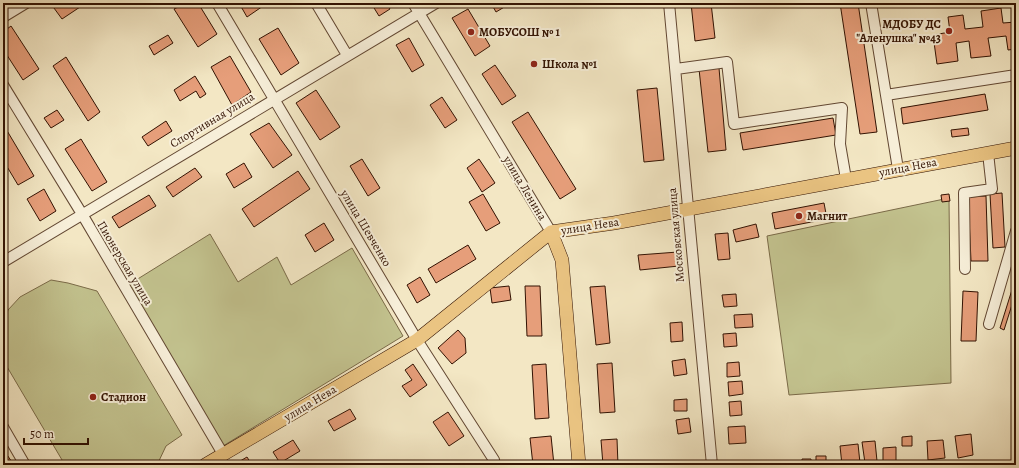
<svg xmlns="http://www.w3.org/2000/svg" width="1019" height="468" font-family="Alegreya,serif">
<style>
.green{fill:#c3c38f;stroke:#7a6a48}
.building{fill:#e69e7a;stroke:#321202}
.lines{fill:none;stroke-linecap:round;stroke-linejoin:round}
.minor-casing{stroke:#624732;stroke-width:12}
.major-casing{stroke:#321202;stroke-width:14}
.minor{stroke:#f7efd9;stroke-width:10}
.major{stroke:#eac482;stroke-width:13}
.poi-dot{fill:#8f2418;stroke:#f7efd9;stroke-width:1.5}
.labels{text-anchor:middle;stroke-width:4;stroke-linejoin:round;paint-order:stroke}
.poi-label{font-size:12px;font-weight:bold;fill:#321202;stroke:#f7efd9;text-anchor:start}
.street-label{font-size:12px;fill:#321202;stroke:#f7efd9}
</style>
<rect width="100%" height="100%" fill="#f3e7c4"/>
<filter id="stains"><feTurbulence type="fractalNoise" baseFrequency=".005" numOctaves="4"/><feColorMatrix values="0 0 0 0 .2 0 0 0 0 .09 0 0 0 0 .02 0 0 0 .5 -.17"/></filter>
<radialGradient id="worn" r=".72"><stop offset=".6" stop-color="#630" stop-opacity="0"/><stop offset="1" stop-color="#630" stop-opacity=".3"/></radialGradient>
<!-- green -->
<path class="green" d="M949 198 951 383 789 395 767 236Z
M210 234 238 282 277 257 291 285 352 248 403 336 223 446 128 285Z
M51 280 68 283 97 291 182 435 166 446 157 465H65L3 360V327L8 310 20 297Z"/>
<!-- building -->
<path class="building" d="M53 3H86L62 19 51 4Z
M186 3H198L217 34 198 47 174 9Z
M239 3H265L266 4 247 17Z
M371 3H386L390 9 379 16Z
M491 3H511L496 12Z
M691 3H711L715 38 695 41Z
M840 3H858L877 132 860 134Z
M1001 8 1003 23 1016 22V49L1008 50 1006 36 988 38 991 56 971 58 969 41 956 43 958 61 937 64 933 35 950 32 948 17 963 15 965 29 983 27 981 11Z
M468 9 490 46 475 56 452 18Z
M11 26 39 69 23 80 3 49V32Z
M278 28 299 63 281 75 259 39Z
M168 35 173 43 154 55 149 46Z
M409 38 424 65 412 72 396 45Z
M230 56 251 92 232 105 211 67Z
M66 57 100 112 88 121 53 66Z
M495 65 516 96 502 105 482 74Z
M719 68 726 150 708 152 699 69Z
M195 76 206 94 200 98 196 91 180 101 174 90Z
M657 88 664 160 644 162 637 90Z
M316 90 340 127 320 140 296 103Z
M985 94 988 110 903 124 901 108Z
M442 97 457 120 445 128 430 105Z
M57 110 64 120 51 128 44 118Z
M528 112 576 189 560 199 512 122Z
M833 118 836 135 743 150 740 133Z
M166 121 172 131 148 146 142 137Z
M269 123 292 155 273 168 250 134Z
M3 124 34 176 18 185 3 160Z
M968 128 969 135 952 137 951 130Z
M81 139 107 182 92 191 65 149Z
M362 159 380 188 368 196 350 166Z
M479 159 495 183 482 192 467 168Z
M244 163 252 177 234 188 226 174Z
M195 168 202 177 173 197 166 187Z
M298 171 310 189 254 227 242 209Z
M44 189 56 211 40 221 27 199Z
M1002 193 1005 247 993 248 990 194Z
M483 194 500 223 486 231 469 202Z
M949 194 950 201 942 202 941 195Z
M149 195 156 206 119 228 112 217Z
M986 196 988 261H971L968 197Z
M824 203 827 219 775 229 772 213Z
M324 223 334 240 315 252 305 235Z
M756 224 759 237 736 242 733 230Z
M728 233 730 259 718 260 715 234Z
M468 245 476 259 436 283 428 269Z
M678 252 679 266 640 270 638 255Z
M420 277 430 295 417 303 407 285Z
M1016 277V292L1004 330 1000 328Z
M509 286 511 300 492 303 490 288Z
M525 286H540L542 336H527Z
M605 286 610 343 596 345 590 287Z
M963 291 978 292 976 341H961Z
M736 294 737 306 724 307 722 295Z
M752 314 753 327 735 328 734 315Z
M682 322 683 341 671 342 670 323Z
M458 330 465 338 466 353 452 364 438 348Z
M736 333 737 346 724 347 723 334Z
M685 359 687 374 674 376 672 361Z
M739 362 740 376 727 377V363Z
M612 363 615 412 600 413 597 364Z
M413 364 427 385 410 397 402 386 412 380 405 370Z
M546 364 549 418 535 419 532 365Z
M742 381 743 394 729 396 728 382Z
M687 399V411H674V400Z
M741 401 742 415 730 416 729 402Z
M350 409 356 419 334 431 328 421Z
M448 412 464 436 449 446 433 422Z
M689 418 691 432 678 434 676 420Z
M745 426 746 443 729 444 728 427Z
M971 434 973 455 958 458 955 436Z
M551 436 554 465H533L530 438Z
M912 436V446H902V437Z
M617 439 618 465H603L601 440Z
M293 440 300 451 280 463 273 452Z
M943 440 945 458 928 460 927 441Z
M875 441 877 461 865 463 862 442Z
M858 444 860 463 842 465 840 446Z
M896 447V464H883V448Z
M3 449 14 465H3Z
M816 456H826V465H816Z
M247 457 252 465H236L235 464Z
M802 459H811V465H802Z
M746 462 747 465H734V463Z
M771 462H783L784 465H771Z
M694 463V465H681L680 464Z
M639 464H658V465H639Z"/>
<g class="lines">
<!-- minor casing -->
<g class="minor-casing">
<path id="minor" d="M217 3 417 340 494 460 495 465
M316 3 347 55
M413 3 551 232
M669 3 712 465
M871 3 898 169
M3 17 26 3
M676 69 727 62 734 124 842 108 840 144 846 179
M3 85 82 214 223 454
M886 95 1016 75
M3 262 436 3
M965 269 964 193 992 189 988 153
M989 324 1016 231
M3 427 25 465"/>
</g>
<!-- major casing -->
<g class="major-casing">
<path id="major" d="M551 232 562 260 579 465
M205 465 417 340 551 232 614 223 1016 148"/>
</g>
<!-- minor -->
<use href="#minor" class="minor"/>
<!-- major -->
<use href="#major" class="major"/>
</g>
<!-- markers -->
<g class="poi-dot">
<circle cx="949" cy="31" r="4"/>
<circle cx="471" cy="32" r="4"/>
<circle cx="534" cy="64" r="4"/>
<circle cx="799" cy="216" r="4"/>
<circle cx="93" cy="397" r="4"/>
</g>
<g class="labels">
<!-- poi labels -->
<g class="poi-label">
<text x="941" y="28" text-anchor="end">МДОБУ ДС<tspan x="941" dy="14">"Аленушка" №43</tspan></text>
<text x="479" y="36">МОБУСОШ № 1</text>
<text x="542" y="68">Школа №1</text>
<text x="807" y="220">Магнит</text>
<text x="101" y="401">Стадион</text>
</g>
<!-- street labels -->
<g class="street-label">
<text transform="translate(212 120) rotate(-31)" y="4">Спортивная улица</text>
<text transform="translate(908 167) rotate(-11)" y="4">улица Нева</text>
<text transform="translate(525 188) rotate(59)" y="4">улица Ленина</text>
<text transform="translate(590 226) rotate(-9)" y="4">улица Нева</text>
<text transform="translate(366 228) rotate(59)" y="4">улица Шевченко</text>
<text transform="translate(676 235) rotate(-95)" y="4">Московская улица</text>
<text transform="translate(125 263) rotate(59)" y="4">Пионерская улица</text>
<text transform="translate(310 403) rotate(-31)" y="4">улица Нева</text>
</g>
</g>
<!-- margin -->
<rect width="1019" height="468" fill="none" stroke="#f3e7c4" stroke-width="16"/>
<rect x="4" y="4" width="1011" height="460" fill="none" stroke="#321202" stroke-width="2"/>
<rect x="8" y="8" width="1003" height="452" fill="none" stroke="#321202"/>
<!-- scale -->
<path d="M24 438v6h64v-6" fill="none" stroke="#321202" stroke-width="2"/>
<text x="30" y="438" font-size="12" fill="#321202" stroke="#f7efd9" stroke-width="3" paint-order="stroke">50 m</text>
<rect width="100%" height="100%" filter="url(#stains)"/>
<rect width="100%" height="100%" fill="url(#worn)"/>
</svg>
